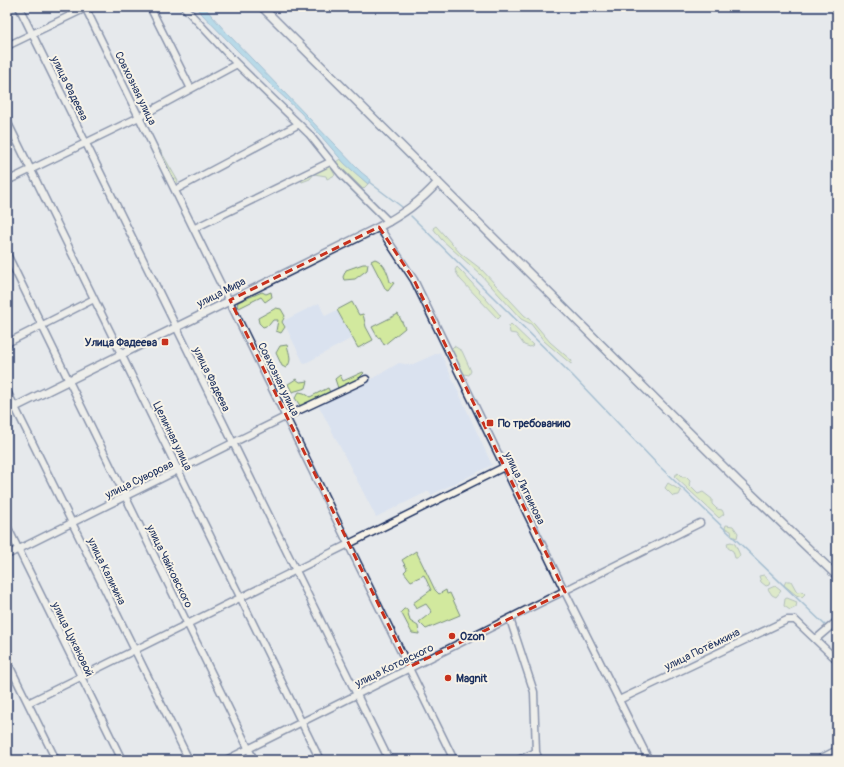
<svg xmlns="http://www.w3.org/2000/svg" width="844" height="767" font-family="Pangolin,sans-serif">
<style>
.built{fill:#dae2ef}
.green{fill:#d2e99e;stroke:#768c7e}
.water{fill:#81c7e2;stroke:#588aad}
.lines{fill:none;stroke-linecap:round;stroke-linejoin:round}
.stream{stroke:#588aad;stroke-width:1.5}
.minor-casing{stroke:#1b2f5e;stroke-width:9}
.major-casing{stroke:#1b2f5e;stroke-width:10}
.minor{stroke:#f7f3e8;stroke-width:6}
.major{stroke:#f7f3e8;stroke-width:7}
.marked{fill:none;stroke:#c8321e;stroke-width:3;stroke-dasharray:8 5;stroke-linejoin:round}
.poi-dot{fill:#c8321e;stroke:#f7f3e8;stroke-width:1.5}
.labels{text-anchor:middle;stroke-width:4;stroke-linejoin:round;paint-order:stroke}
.street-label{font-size:11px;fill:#1b2f5e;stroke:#f7f3e8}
.poi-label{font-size:11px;font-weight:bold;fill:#1b2f5e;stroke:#f7f3e8;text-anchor:start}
</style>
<rect width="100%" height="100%" fill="#e6e9ec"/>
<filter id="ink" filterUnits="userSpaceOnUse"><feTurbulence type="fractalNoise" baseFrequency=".025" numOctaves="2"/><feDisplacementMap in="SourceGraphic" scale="8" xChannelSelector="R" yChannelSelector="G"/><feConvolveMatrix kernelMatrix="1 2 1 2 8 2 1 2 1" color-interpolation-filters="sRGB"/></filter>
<g filter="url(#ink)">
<!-- built -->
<path class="built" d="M319 303 325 316 337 310 352 338 304 364 283 321Z
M440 352 492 465 431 495 429 491 376 517 319 406 375 377 399 363 411 365Z"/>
<!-- green -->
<path class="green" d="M159 148 178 181 177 183H174L156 149Z
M340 159 368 184 363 189 336 162Z
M327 166 331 168 335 175 327 179 326 176 314 174 310 179 302 182 300 179Z
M436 226 460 253 481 269 524 315 534 323 550 342 572 361 571 364 544 341 531 324 521 319 481 275 441 239 433 228Z
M375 259C384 262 388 273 390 282L394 283 388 291 386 290 371 261Z
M363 264H368L367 270 355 279 344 280 343 277 346 270Z
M457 267 463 273 501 316 498 319 460 279 455 270Z
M262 292 266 294 271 292 272 297 265 302 261 297 239 308 237 306 238 302Z
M352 302 359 315 363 314 366 327 373 340 358 348 337 310Z
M276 308 281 309 285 316 282 322 285 327 281 333 276 331 278 320H273L269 325 263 327 259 323 258 318Z
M398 314 405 328 384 345 380 337 378 338 372 327Z
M511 324 533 345 530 347 524 345 516 334 510 333 509 326Z
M287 345C289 354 293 361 286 368L282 366 276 353 280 346Z
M454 346 462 351 471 371 469 375 464 374 451 349Z
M363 372 364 373 355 382 338 388 335 379 340 375 343 381Z
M296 379 300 382 308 381 306 388 292 392 288 384Z
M328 388 330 392 320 400 301 407 295 398 299 392 304 393 310 397Z
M678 473 682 477H686L690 481 689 485 698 494 703 492 712 499V504L717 509 722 510 724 514 719 518 674 476Z
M668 483 681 491 679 495 673 496 665 488Z
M726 525 733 526 738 533 737 538 732 536 731 531 725 528Z
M731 542 735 544 740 555 738 558H735L733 551 728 548 727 543Z
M416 551 435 590 439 594 446 590 447 594 450 593 460 615 426 629 419 622 432 612 426 604 416 609 413 603 431 590 424 575 411 581 404 572 407 569 402 560Z
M764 575 770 582 769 585 766 586 761 582 759 576Z
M786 581H791L797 592 802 591 805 594 802 597 796 595 784 585Z
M775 586 781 591 776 597 772 595 768 589Z
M787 598 797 602 796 607 790 610 784 606 785 599Z
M404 609H407L410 621 418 626 419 634 412 633 401 612Z"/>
<!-- water -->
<path class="water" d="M195 7 205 8 227 33 361 172 371 180 368 184 345 164 301 113 274 88Z"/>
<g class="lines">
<!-- stream -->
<path class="stream" d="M369 182 402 207
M411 216 573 376 659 466 825 625"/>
<!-- minor casing -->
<g class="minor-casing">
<path id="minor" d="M19 7 389 760
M85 7 454 760
M150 7 191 89
M184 7 237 64 309 134 341 174 389 222
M7 46 88 7
M7 121 320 760
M7 181 139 117 237 64
M175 190 299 124
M379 227 414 280 565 592 649 760
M195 228 330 162
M7 254 254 760
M7 343 94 299
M7 391 189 760
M7 526 122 760
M7 555 287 416 366 379
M510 619 534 692 536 752 539 760
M816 639 837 621
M7 661 56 760
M619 700 787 620H795L837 660
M28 703 504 467
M226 760 700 523
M518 760 536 752
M818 760 837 750"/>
</g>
<!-- major casing -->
<g class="major-casing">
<path id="major" d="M262 7 739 482 837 576
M7 411 379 227C403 214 420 202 438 182"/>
</g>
<!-- minor -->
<use href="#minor" class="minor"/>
<!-- major -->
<use href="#major" class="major"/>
</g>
</g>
<!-- marked area -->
<path d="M0 0H844V767H0ZM379 227 414 280 565 592 409 667 230 300Z" fill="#e6e9ec" fill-opacity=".55" fill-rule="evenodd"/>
<path class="marked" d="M379 227 414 280 565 592 409 667 230 300Z"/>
<!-- markers -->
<g class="poi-dot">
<rect x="161" y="338" width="8" height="8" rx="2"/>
<rect x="486" y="419" width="8" height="8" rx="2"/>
<circle cx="452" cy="636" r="4"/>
<circle cx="448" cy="678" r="4"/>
</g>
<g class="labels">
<!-- street labels -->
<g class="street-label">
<text transform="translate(70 88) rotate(64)" y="4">улица Фадеева</text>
<text transform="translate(136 88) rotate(64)" y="4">Совхозная улица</text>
<text transform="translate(221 292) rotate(-27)" y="4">улица Мира</text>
<text transform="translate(212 379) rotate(64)" y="4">улица Фадеева</text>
<text transform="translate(279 379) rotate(64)" y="4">Совхозная улица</text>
<text transform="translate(173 436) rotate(64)" y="4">Целинная улица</text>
<text transform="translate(139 479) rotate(-26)" y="4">улица Суворова</text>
<text transform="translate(525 488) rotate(64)" y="4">улица Литвинова</text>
<text transform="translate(170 566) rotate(64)" y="4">улица Чайковского</text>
<text transform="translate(107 571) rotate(64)" y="4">улица Калинина</text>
<text transform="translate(73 639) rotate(64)" y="4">улица Цукановой</text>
<text transform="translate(702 649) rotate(-26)" y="4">улица Потёмкина</text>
<text transform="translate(394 665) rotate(-26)" y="4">улица Котовского</text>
</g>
<!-- poi labels -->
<g class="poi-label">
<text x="157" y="346" text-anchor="end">Улица Фадеева</text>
<text x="498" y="427">По требованию</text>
<text x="460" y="640">Ozon</text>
<text x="456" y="682">Magnit</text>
</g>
</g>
<!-- margin -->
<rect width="844" height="767" fill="none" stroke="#f7f3e8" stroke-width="24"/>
<rect x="12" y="12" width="820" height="743" fill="none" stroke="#1b2f5e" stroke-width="1.5" filter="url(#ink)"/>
</svg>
